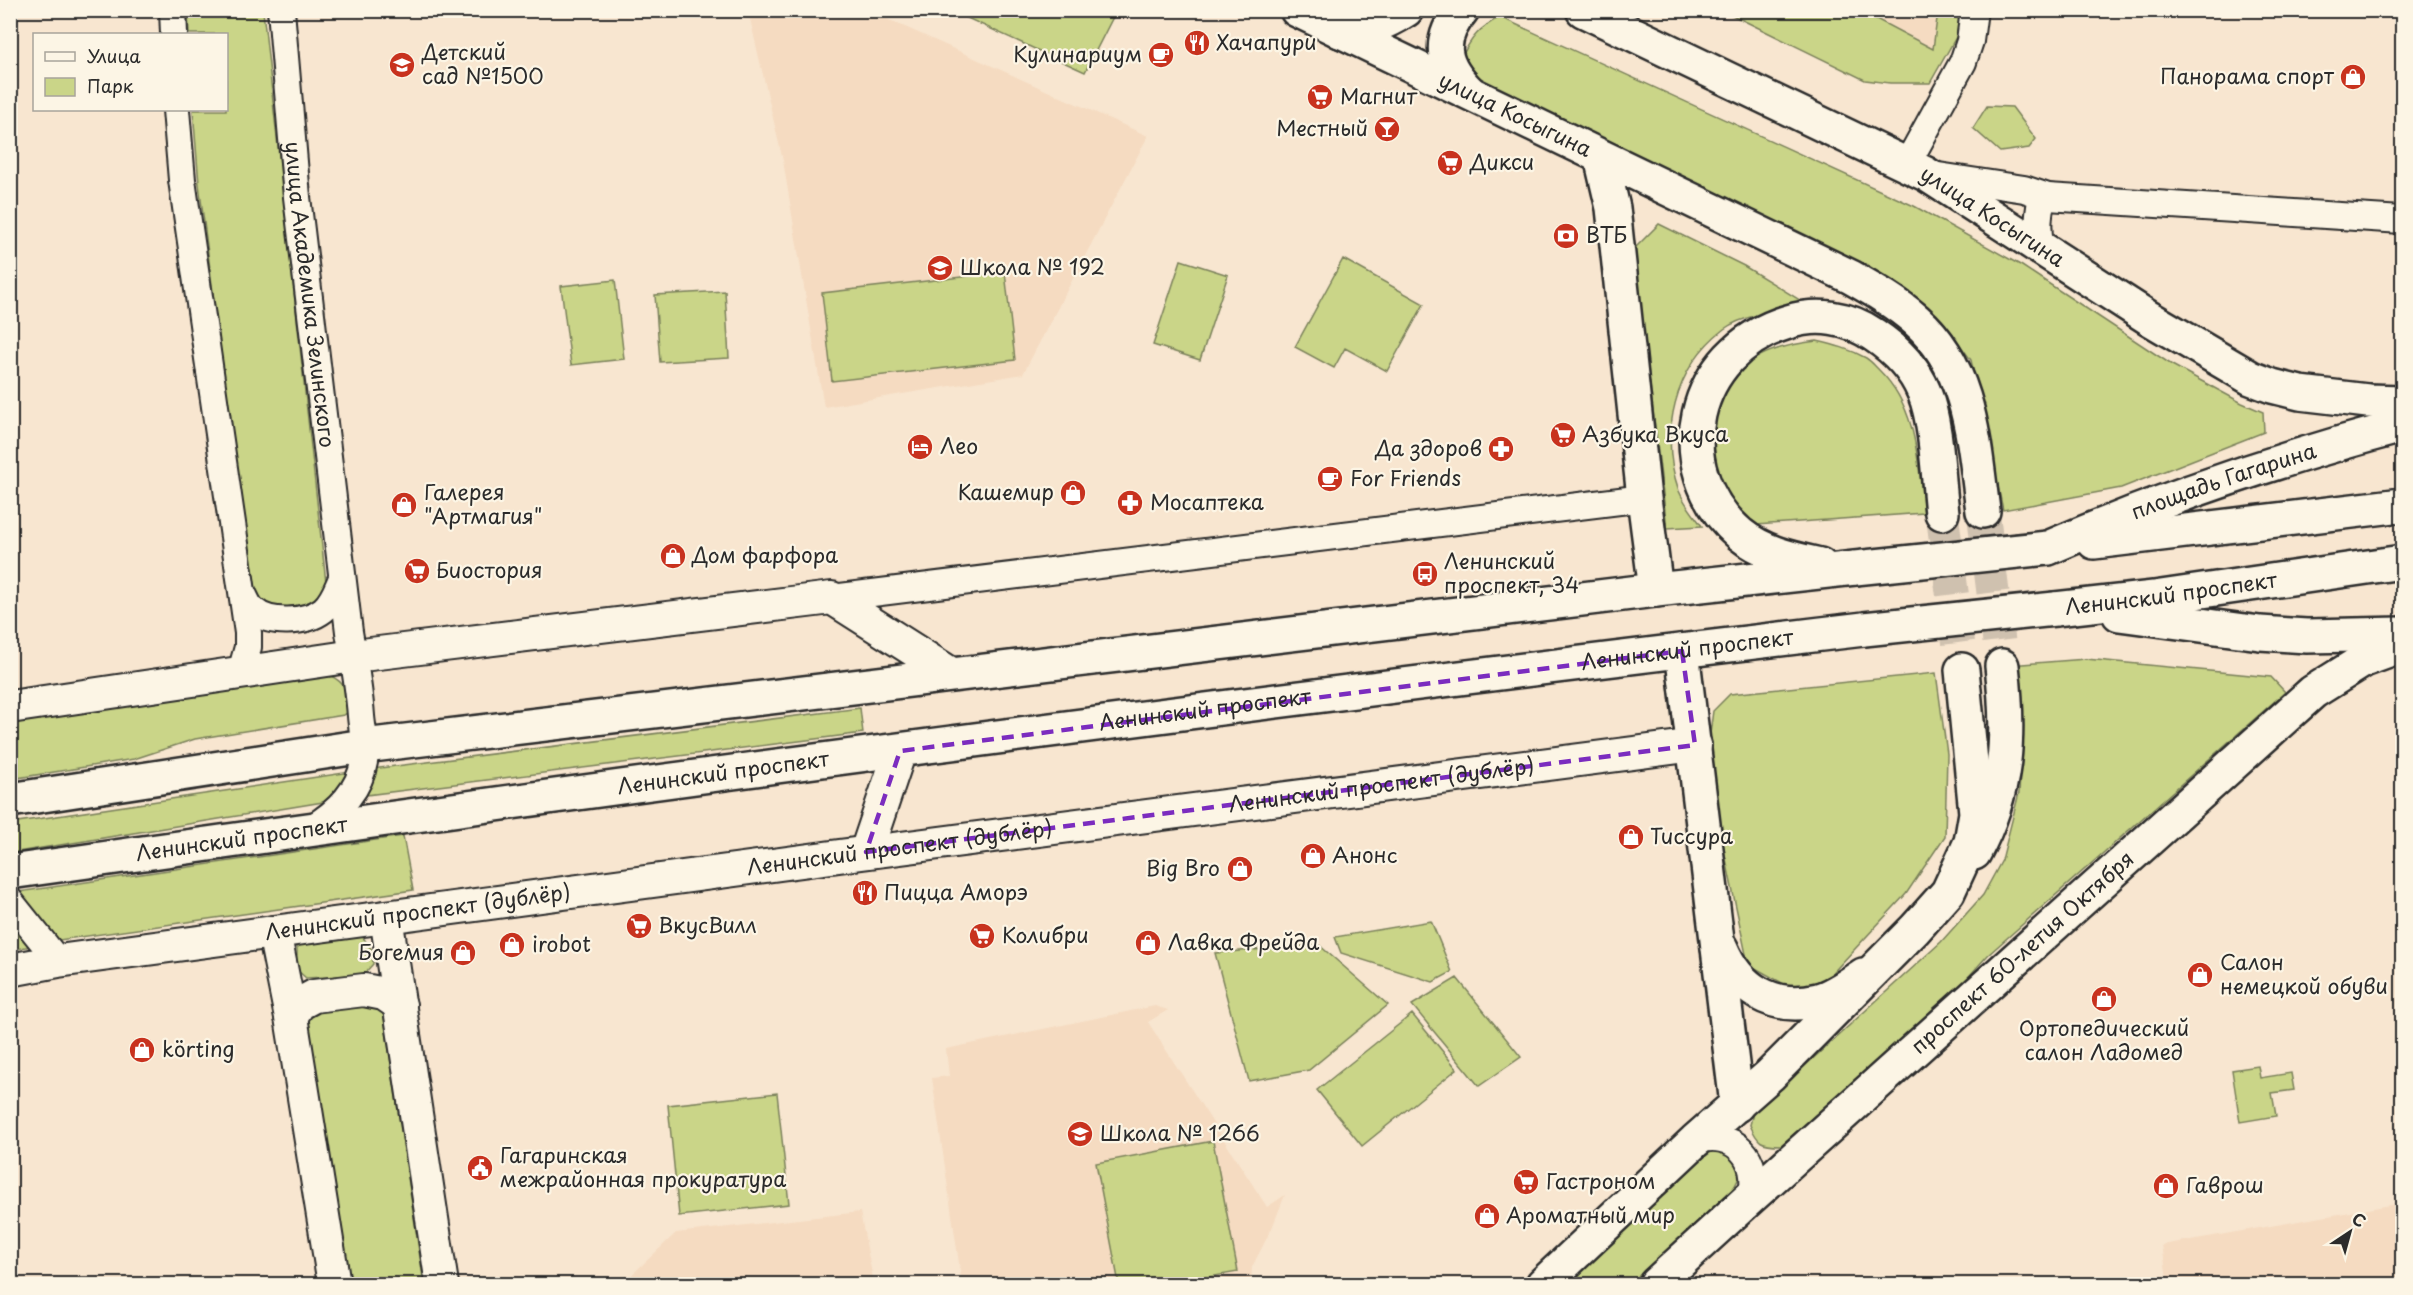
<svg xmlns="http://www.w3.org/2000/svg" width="2413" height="1295" font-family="'Playpen Sans',sans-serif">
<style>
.built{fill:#f5dbc1}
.green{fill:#cad588;stroke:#7a805a;stroke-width:1.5}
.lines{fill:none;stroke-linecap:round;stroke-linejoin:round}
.secondary-tunnel{stroke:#cfc1af;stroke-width:33;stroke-dasharray:33 16;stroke-linecap:butt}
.primary-tunnel{stroke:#cfc1af;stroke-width:33;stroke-dasharray:33 16;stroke-linecap:butt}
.minor-casing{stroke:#2b2b2b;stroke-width:30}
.tertiary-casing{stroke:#2b2b2b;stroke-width:36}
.secondary-casing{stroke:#2b2b2b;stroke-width:38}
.primary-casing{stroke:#2b2b2b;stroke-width:38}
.minor{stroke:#fcf5e5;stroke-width:26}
.tertiary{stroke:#fcf5e5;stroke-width:32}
.secondary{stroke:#fcf5e5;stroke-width:33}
.primary{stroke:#fcf5e5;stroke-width:33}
.primary-bridge-casing{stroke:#2b2b2b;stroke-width:38;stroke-linecap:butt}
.primary-bridge{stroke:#fcf5e5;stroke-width:33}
.marked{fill:none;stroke:#7b2cbf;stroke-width:4.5;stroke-dasharray:12 8;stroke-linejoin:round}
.labels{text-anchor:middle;stroke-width:4.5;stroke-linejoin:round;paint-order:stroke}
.poi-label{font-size:21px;fill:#2b2b2b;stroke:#fcf5e5;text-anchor:start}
.street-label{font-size:21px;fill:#2b2b2b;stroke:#fcf5e5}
</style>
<rect width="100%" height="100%" fill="#f8e6d0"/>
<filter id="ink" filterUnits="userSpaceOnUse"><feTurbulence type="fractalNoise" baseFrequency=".0167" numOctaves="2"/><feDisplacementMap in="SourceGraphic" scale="12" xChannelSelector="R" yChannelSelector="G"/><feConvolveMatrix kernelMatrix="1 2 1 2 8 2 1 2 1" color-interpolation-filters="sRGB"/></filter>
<g filter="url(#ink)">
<!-- built -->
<path class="built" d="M756 10 835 11 842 14 885 18 1148 136 1023 374 824 407 783 161 750 19Z
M1861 11H1938L1934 49 1878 19Z
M1155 1006 1168 1010 1148 1022 1267 1207 1285 1195 1272 1228 1252 1267 1251 1284H962L932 1078 949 1076 946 1049Z
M2402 1203V1284H2142L2167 1278 2162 1245Z
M860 1212 874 1284H622L676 1233Z"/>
<!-- green -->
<path class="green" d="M188 11H263L327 592 324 600 286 612 253 601 199 184 193 110H226V34H189Z
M952 11H1116L1085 72Z
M1724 11H1861L1933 49 1938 11H1959L1960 30 1930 83H1890L1865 80Z
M1500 17 1914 206 2022 266 2172 365 2242 403 2263 412 2264 432 2121 488 2003 510 1971 360 1942 320 1903 288 1466 77 1461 58C1472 37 1479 28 1500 17Z
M1987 106 2012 107 2036 139 2029 148 2000 152 1973 128Z
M1659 224 1744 266 1808 305C1785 309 1742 315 1724 329 1674 367 1659 434 1679 491 1684 503 1694 515 1702 526L1667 528 1634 249Z
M1343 259 1424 304 1387 371 1345 348 1334 368 1295 347Z
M1181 260 1228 275 1200 360 1153 345Z
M1005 272 1015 360 832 381 822 293Z
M615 280 624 359 571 365 561 286Z
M725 291 729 358 660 362 655 295Z
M1817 341C1834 345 1850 349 1866 358 1871 361 1875 366 1879 370 1918 408 1918 463 1924 513L1756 525C1748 519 1738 512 1731 504 1702 467 1705 406 1737 372 1758 351 1789 344 1817 341Z
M2086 659 2271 677 2285 692 1988 955 1944 1004 1781 1145C1761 1145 1758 1143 1750 1125L1753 1113 1941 942 1983 895 2002 860 2019 793 2022 744 2010 665Z
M1936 673 1947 754 1945 836 1906 894 1826 980 1793 989 1748 964 1706 764 1713 711 1730 694Z
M329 675C347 683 349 694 348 712L344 715 195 739 134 759 11 779 10 720Z
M860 708 863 733 358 796 372 769Z
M351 772 335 800 11 853V823Z
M403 836 413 890 59 940 18 892Z
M11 918 31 946 11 950Z
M1431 921 1452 972 1433 982 1341 953 1335 937Z
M362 936 372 950 373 964 363 975 306 978 297 970V948L302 943Z
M1319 945 1388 1005 1309 1070 1249 1081 1215 953Z
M1457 978 1521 1057 1479 1086 1412 1005Z
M374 998 383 1011 424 1284H346L302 1015Z
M1412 1014 1457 1069 1362 1146 1317 1090Z
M2258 1066 2260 1078 2291 1073 2294 1090 2272 1093 2276 1116 2240 1122 2232 1070Z
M777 1093 789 1204 679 1216 668 1105Z
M1213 1141 1238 1272 1169 1284H1119L1096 1163Z
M1713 1151C1738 1155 1748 1168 1732 1190L1630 1284H1565L1702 1158Z"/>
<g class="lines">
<!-- secondary-tunnel -->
<path class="secondary-tunnel" d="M1983 511 2002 666"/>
<!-- primary-tunnel -->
<path class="primary-tunnel" d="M1942 513 1962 670"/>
<!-- minor casing -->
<g class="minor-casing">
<g id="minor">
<path d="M173 10 174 34"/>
<path id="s1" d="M281 10 297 197 349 632C354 660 359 688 361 716 362 730 367 748 364 762 359 793 335 814 310 829"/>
<path d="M176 110 182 180 248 633V647L241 672"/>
<path d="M1907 164 1963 62 1970 41 1974 10"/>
<path d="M1932 175 2024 189 2048 197 2402 220"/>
<path d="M2041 248C2037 231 2038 218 2041 201L2048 197"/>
<path d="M243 594C246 599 248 606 253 610 269 625 306 623 323 610 333 602 337 589 342 578"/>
<path d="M832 598 1644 498"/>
<path d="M10 901 58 961"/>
<path d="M1695 1141C1733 1128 1762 1159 1751 1197"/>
</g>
</g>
<!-- tertiary casing -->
<g class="tertiary-casing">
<g id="tertiary">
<path d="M10 707 354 656 832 598 953 675"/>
<path d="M866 852 900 751"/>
<path d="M386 917 442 1284"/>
<path d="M274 932 291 1017 334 1284"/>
<path id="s2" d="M10 970 58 961 839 856 1695 745"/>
<path d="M291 1017 299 1004 314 996 364 990 384 994 400 1005"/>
</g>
</g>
<!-- secondary casing -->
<g class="secondary-casing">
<g id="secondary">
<path id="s3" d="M1297 10 1851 277C1874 290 1897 303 1916 320 1971 368 1974 443 1983 511"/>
<path d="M1462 10C1436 41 1442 65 1469 92"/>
<path id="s4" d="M1583 10 1926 174 2149 318 2251 378 2272 386 2300 393 2368 401 2402 402"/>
<path d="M1340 31C1367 30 1383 25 1406 10"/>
<path d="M1601 157 1613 208 1644 498 1656 590"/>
<path d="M1682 651 1737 1105"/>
<path d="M1974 853C2008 791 2010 735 2002 666"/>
<path d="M1721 948C1738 989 1773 1011 1818 1000 1834 996 1850 984 1863 975"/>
</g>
</g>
<!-- primary casing -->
<g class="primary-casing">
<g id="primary">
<path d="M2094 542 2402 505"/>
<path id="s5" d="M2048 548C2163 498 2282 458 2402 426"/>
<path d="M1820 565C1793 559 1763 553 1740 534 1664 468 1691 351 1788 322 1817 313 1848 317 1874 335 1895 349 1914 368 1924 392 1937 423 1938 479 1942 513"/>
<path id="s6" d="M2055 609 2154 598 2402 562"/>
<path d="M2119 614 2260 633 2307 636 2402 634"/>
<path d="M10 800 364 746 1656 590 1855 568"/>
<path id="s7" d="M10 872C627 784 1245 702 1864 629"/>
<path d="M1543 1284 1695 1141 1770 1075 1915 929 1948 892 1971 842 1976 813 1962 670"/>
<path id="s8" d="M1656 1284 1751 1197 2313 692 2364 660 2402 646"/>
</g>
</g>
<!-- minor -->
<use href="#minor" class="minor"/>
<!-- tertiary -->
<use href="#tertiary" class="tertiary"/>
<!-- secondary -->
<use href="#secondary" class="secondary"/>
<!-- primary -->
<use href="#primary" class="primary"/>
<!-- primary-bridge casing -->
<g class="primary-bridge-casing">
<path id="primary-bridge" d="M1855 568 2048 548
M1864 629 2055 609"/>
</g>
<!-- primary-bridge -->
<use href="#primary-bridge" class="primary-bridge"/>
</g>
</g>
<!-- marked area -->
<path class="marked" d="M1682 651 1695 745 866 852 900 751Z"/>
<!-- icons -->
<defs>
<g id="restaurant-disc" transform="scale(1.35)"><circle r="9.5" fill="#c8321e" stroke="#fcf5e5"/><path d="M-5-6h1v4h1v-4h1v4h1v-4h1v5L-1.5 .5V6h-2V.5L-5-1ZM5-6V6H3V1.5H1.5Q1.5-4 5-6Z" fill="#fff"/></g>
<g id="cafe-disc" transform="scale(1.35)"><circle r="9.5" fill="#c8321e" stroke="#fcf5e5"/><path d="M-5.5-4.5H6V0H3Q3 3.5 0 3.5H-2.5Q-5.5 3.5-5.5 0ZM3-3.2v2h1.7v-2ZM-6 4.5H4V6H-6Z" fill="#fff"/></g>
<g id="school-disc" transform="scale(1.35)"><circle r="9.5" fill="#c8321e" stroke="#fcf5e5"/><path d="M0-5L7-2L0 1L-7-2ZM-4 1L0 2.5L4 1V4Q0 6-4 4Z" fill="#fff"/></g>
<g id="shop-disc" transform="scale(1.35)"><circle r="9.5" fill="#c8321e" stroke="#fcf5e5"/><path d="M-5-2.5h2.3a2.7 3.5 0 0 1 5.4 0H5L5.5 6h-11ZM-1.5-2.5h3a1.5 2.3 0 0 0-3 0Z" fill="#fff"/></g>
<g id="supermarket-disc" transform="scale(1.35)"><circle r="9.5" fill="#c8321e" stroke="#fcf5e5"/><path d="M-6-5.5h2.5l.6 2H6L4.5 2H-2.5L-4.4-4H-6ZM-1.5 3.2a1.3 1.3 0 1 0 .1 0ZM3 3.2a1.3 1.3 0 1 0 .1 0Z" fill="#fff"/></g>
<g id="bar-disc" transform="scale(1.35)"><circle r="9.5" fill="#c8321e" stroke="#fcf5e5"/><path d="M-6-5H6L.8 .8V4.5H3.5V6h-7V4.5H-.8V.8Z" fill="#fff"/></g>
<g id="bank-disc" transform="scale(1.35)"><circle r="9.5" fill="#c8321e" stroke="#fcf5e5"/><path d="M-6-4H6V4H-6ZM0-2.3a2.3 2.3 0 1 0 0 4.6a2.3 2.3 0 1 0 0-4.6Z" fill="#fff"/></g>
<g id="hotel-disc" transform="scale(1.35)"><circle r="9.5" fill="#c8321e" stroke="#fcf5e5"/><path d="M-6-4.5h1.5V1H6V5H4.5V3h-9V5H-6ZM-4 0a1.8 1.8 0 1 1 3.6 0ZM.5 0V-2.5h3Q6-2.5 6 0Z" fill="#fff"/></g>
<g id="pharmacy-disc" transform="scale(1.35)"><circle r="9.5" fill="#c8321e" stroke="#fcf5e5"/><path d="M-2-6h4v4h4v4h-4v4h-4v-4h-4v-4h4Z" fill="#fff"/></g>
<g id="bus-disc" transform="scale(1.35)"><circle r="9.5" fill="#c8321e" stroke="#fcf5e5"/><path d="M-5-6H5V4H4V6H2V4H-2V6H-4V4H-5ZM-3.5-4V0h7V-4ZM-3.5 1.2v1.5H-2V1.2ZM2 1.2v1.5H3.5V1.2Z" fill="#fff"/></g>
<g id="civic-disc" transform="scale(1.35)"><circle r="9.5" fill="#c8321e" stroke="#fcf5e5"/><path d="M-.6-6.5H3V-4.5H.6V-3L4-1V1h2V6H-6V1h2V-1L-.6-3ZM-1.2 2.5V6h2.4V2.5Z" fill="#fff"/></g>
</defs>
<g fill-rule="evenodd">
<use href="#restaurant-disc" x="1197" y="43"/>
<use href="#cafe-disc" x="1161" y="55"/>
<use href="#school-disc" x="402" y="65"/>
<use href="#shop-disc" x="2353" y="77"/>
<use href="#supermarket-disc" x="1320" y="97"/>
<use href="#bar-disc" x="1387" y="129"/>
<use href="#supermarket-disc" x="1450" y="163"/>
<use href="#bank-disc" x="1566" y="236"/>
<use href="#school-disc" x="940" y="268"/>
<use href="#supermarket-disc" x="1563" y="435"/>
<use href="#hotel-disc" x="920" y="447"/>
<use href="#pharmacy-disc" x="1501" y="449"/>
<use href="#cafe-disc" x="1330" y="479"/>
<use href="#shop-disc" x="1073" y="493"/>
<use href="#pharmacy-disc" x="1130" y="503"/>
<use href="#shop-disc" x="404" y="505"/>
<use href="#shop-disc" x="673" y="556"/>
<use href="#supermarket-disc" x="417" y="571"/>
<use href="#bus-disc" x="1425" y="574"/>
<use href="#shop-disc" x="1631" y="837"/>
<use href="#shop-disc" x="1313" y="856"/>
<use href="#shop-disc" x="1240" y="869"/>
<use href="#restaurant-disc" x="865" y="893"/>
<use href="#supermarket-disc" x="639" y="926"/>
<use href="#supermarket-disc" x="982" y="936"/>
<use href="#shop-disc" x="1148" y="943"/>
<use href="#shop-disc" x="512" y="945"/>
<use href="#shop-disc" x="463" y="953"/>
<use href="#shop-disc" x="2200" y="975"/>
<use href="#shop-disc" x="2104" y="999"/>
<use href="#shop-disc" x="142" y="1050"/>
<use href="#school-disc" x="1080" y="1134"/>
<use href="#civic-disc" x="480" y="1168"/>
<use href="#supermarket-disc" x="1526" y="1182"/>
<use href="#shop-disc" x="2166" y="1186"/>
<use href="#shop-disc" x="1487" y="1216"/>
</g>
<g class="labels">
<!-- poi labels -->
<g class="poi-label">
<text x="1216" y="50">Хачапури</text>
<text x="422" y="60">Детский<tspan x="422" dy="24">сад №1500</tspan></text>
<text x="1142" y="62" text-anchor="end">Кулинариум</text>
<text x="2334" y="84" text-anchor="end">Панорама спорт</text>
<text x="1340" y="104">Магнит</text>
<text x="1368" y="136" text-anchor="end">Местный</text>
<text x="1470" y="170">Дикси</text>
<text x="1586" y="243">ВТБ</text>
<text x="960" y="275">Школа № 192</text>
<text x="1582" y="442">Азбука Вкуса</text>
<text x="940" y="454">Лео</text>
<text x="1482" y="456" text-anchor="end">Да здоров</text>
<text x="1350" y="486">For Friends</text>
<text x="424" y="500">Галерея<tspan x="424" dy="24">"Артмагия"</tspan></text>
<text x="1054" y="500" text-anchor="end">Кашемир</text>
<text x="1150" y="510">Мосаптека</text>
<text x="692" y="563">Дом фарфора</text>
<text x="1444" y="569">Ленинский<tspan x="1444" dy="24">проспект, 34</tspan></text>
<text x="436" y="578">Биостория</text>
<text x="1650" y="844">Тиссура</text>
<text x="1332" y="863">Анонс</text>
<text x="1220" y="876" text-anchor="end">Big Bro</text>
<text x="884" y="900">Пицца Аморэ</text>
<text x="658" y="933">ВкусВилл</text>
<text x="1002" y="943">Колибри</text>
<text x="1168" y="950">Лавка Фрейда</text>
<text x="532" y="952">irobot</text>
<text x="444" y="960" text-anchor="end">Богемия</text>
<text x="2220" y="970">Салон<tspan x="2220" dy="24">немецкой обуви</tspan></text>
<text x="2104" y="1036" text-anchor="middle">Ортопедический<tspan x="2104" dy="24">салон Ладомед</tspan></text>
<text x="162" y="1057">körting</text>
<text x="1100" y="1141">Школа № 1266</text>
<text x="500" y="1163">Гагаринская<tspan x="500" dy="24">межрайонная прокуратура</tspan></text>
<text x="1546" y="1189">Гастроном</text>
<text x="2186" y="1193">Гаврош</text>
<text x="1506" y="1223">Ароматный мир</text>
</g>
<!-- street labels -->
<g class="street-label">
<text dy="7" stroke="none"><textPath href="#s3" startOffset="242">улица Косыгина</textPath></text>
<text dy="7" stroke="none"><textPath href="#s4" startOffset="459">улица Косыгина</textPath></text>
<text dy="7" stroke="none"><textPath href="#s1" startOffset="286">улица Академика Зелинского</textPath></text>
<text dy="7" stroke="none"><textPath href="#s5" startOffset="188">площадь Гагарина</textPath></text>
<text dy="7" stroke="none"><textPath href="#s6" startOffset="117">Ленинский проспект</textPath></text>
<text dy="7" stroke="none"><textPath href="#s7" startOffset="1692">Ленинский проспект</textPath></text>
<text dy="7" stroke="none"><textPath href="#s7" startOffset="1206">Ленинский проспект</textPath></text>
<text dy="7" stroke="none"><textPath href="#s7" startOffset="720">Ленинский проспект</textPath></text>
<text dy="7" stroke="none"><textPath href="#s2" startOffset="1384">Ленинский проспект (дублёр)</textPath></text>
<text dy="7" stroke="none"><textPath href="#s7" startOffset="234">Ленинский проспект</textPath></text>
<text dy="7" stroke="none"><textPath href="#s2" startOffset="898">Ленинский проспект (дублёр)</textPath></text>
<text dy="7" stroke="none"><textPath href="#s2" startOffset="412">Ленинский проспект (дублёр)</textPath></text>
<text dy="7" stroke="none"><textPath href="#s8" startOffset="494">проспект 60-летия Октября</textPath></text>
</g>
</g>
<!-- margin -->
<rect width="2413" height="1295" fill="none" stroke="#fcf5e5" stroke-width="36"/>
<rect x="18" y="18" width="2377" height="1259" fill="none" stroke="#2b2b2b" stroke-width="2" filter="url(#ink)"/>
<!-- legend -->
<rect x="33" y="33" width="195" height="78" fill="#fcf5e5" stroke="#a8a49b" stroke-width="1.5"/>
<rect x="45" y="52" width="30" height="9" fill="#fcf5e5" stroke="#a8a49b" stroke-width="1.5"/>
<text x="87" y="63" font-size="18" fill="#2b2b2b">Улица</text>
<rect x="45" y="78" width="30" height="18" fill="#cad588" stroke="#a8a49b" stroke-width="1.5"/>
<text x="87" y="93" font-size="18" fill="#2b2b2b">Парк</text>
<!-- north arrow -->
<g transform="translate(2350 1232) rotate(36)" stroke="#fcf5e5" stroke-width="4.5" paint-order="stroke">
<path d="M0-4.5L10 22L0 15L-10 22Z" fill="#2b2b2b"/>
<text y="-9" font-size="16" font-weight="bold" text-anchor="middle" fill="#2b2b2b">С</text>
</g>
</svg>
